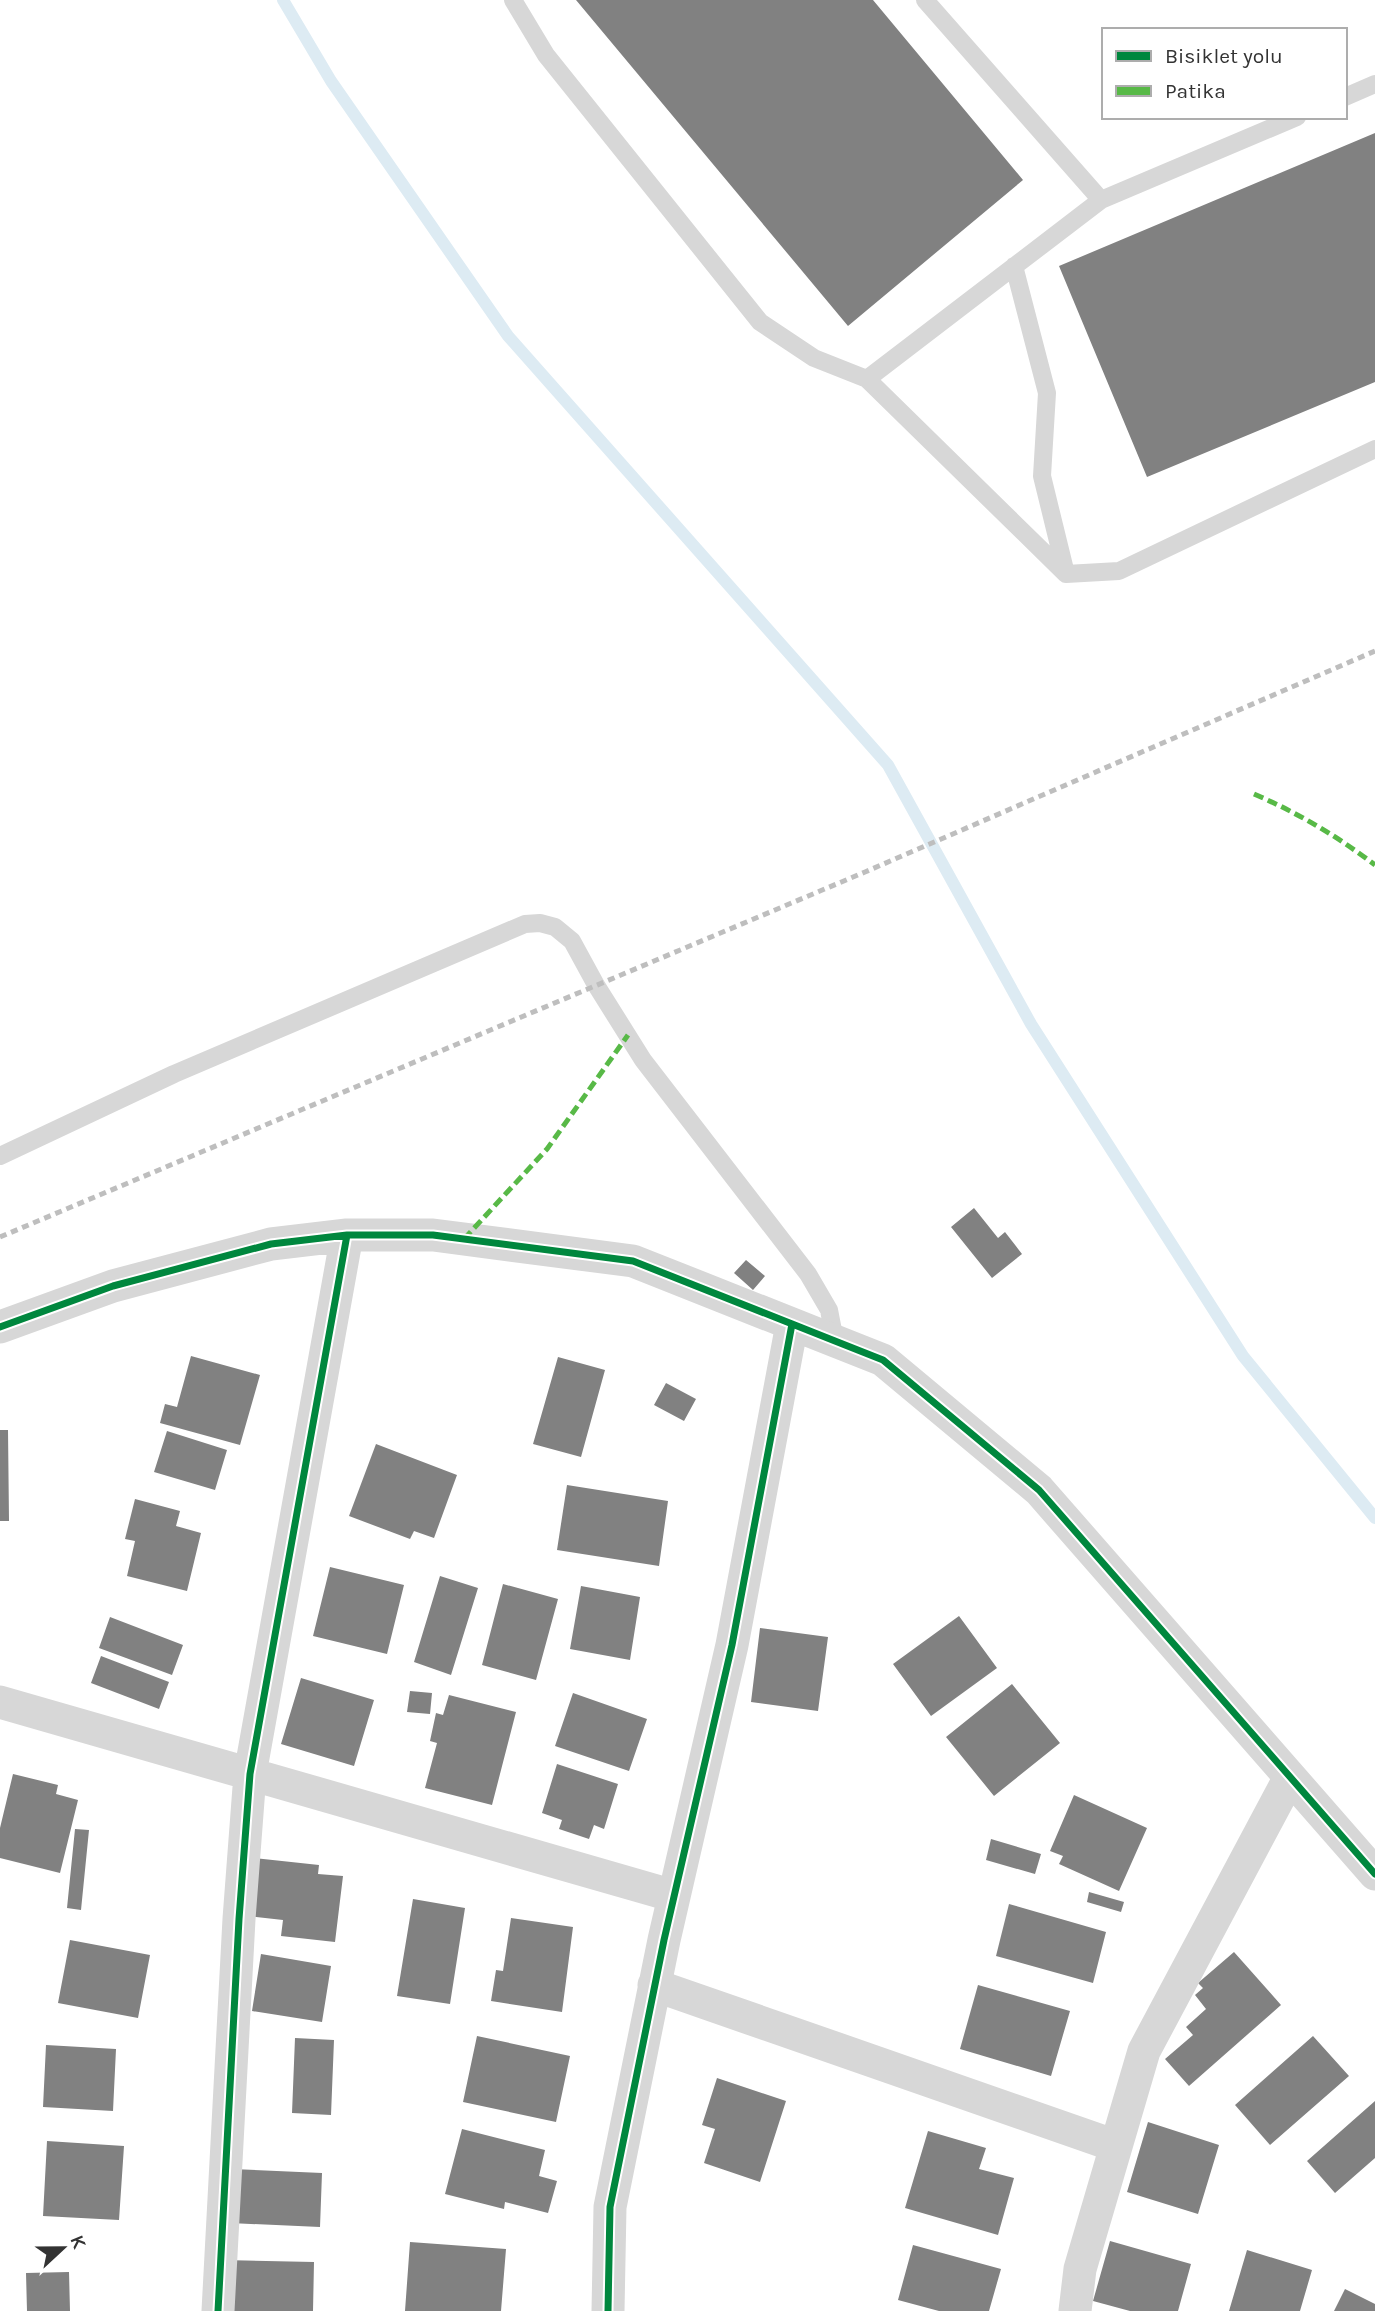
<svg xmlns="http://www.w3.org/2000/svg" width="1375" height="2311" font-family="Karla,sans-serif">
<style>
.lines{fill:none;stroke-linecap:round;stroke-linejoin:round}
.stream{stroke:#ddebf3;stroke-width:12}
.building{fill:#818181}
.service{stroke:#d7d7d7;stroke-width:18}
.minor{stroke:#d7d7d7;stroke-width:33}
.rail{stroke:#bebebe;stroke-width:5;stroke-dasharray:7 5;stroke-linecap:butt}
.quiet{stroke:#58b947;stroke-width:5;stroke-dasharray:10 5;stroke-linecap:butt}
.cycleway-casing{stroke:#fff;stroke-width:11}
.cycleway{stroke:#00873e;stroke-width:7}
</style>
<rect width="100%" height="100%" fill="#fff"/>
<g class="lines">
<!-- stream -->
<path class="stream" d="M283 0 331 81 508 336 888 765 1031 1024 1243 1356 1375 1518"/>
</g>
<!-- building -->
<path class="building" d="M576 0H873L1023 180 848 326Z
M1375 133V382L1147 477 1059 266Z
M974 1208 998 1238 1005 1232 1022 1254 992 1278 951 1227Z
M746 1260 765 1276 753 1290 734 1273Z
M191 1356 260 1375 240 1445 160 1423 165 1404 177 1407Z
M558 1357 605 1370 581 1457 533 1444Z
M666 1383 696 1399 684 1421 654 1405Z
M0 1430H8L9 1521H0Z
M167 1431 227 1450 215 1490 154 1472Z
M376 1444 457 1475 434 1538 414 1531 410 1539 349 1516Z
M567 1485 668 1501 659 1566 557 1550Z
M135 1499 180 1511 176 1526 201 1533 187 1591 127 1576 135 1541 125 1539Z
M330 1567 404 1585 387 1654 313 1636Z
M440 1576 478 1588 451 1675 414 1662Z
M503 1584 558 1599 536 1680 482 1665Z
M581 1586 640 1597 630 1660 570 1649Z
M959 1616 997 1668 931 1716 893 1664Z
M110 1617 183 1645 172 1675 99 1648Z
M760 1628 828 1637 818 1711 751 1702Z
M101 1656 169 1682 159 1709 91 1683Z
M301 1678 374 1700 354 1766 281 1744Z
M1012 1684 1060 1743 994 1796 946 1737Z
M410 1691 432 1693 430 1714 407 1712Z
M573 1693 647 1719 629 1771 555 1746Z
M449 1695 516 1712 492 1805 425 1788 437 1743 430 1741 436 1713 443 1715Z
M557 1764 618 1784 604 1829 594 1825 589 1839 559 1829 562 1820 542 1813Z
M13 1774 58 1785 56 1794 78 1800 60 1873 0 1858V1828Z
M1074 1795 1147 1828 1119 1891 1059 1864 1063 1856 1050 1851Z
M75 1829 89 1830 81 1910 67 1908Z
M991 1839 1041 1854 1035 1874 986 1860Z
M254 1858 319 1865 318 1874 343 1876 335 1942 281 1936 283 1920 247 1916Z
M1089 1892 1124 1902 1121 1912 1087 1902Z
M413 1899 465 1908 450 2004 397 1996Z
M1009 1904 1106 1932 1093 1983 996 1956Z
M511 1918 573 1927 562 2012 491 2001 496 1970 503 1971Z
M70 1940 150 1955 138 2018 58 2003Z
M1234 1952 1281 2005 1189 2086 1165 2059 1193 2035 1186 2027 1206 2009 1195 1995 1203 1988 1198 1983Z
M261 1954 331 1966 322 2022 252 2011Z
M978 1985 1070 2011 1051 2076 960 2049Z
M477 2036 570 2056 556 2122 463 2102Z
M1313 2036 1349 2076 1270 2145 1235 2105Z
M295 2038 334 2040 331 2115 292 2113Z
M46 2045 116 2049 113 2111 43 2107Z
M717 2078 786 2101 760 2182 704 2163 715 2129 702 2125Z
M1375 2101V2158L1335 2193 1307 2161Z
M1148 2122 1219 2145 1198 2214 1127 2192Z
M462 2129 545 2150 539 2176 557 2181 548 2213 505 2202 504 2209 445 2194Z
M928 2131 986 2148 979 2169 1014 2178 998 2235 905 2208Z
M47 2141 124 2146 119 2220 43 2216Z
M232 2169 322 2173 320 2227 230 2223Z
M1110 2241 1191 2264 1178 2311H1130L1093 2301Z
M410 2242 506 2249 501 2311H405Z
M913 2245 1001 2269 989 2311H939L898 2300Z
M1247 2250 1312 2270 1300 2311H1229Z
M223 2260 314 2262 313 2311H221Z
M69 2272 70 2311H27L26 2273Z
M1345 2289 1375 2304V2311H1334Z"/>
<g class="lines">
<!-- service -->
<path class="service" d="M513 0 546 55 760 322 814 358 867 379 1066 574 1119 571 1375 449
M925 0 1101 200 1297 117
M1345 97 1375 84
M1014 266 1047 393 1042 476 1066 574
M867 379 1101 200
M0 1156 174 1074 525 924 540 923 555 927 572 941 596 985 643 1060 808 1274 829 1310 835 1341"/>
<!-- minor -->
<path class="minor" d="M0 1327 113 1286 271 1244 347 1235H433L633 1261 835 1341 883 1360 1039 1490 1375 1874
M0 1702 674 1896
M654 1985 1116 2146
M218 2311 239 1919 250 1774 347 1235
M608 2311 610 2207 664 1940 732 1645 792 1324
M1075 2311 1080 2269 1144 2051 1290 1777"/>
<!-- rail -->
<path class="rail" d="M0 1237 865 872 1375 651"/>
<!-- quiet -->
<path class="quiet" d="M1254 794C1298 813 1337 836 1375 865
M464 1239 547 1149 628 1035"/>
<!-- cycleway casing -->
<g class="cycleway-casing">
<path id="cycleway" d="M0 1327 113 1286 271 1244 347 1235H433L633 1261 835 1341 883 1360 1039 1490 1375 1874
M218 2311 239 1919 250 1774 347 1235
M608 2311 610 2207 664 1940 732 1645 792 1324"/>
</g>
<!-- cycleway -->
<use href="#cycleway" class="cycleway"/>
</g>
<!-- legend -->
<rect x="1102" y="28" width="245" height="91" fill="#ffffff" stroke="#adadad" stroke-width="2"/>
<rect x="1116" y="51" width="35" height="10" fill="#00873e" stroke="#adadad" stroke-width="2"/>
<text x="1165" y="63" font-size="21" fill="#333333">Bisiklet yolu</text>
<rect x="1116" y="86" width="35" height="10" fill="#58b947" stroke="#adadad" stroke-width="2"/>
<text x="1165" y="98" font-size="21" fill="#333333">Patika</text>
<!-- north arrow -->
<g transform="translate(63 2248) rotate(68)" stroke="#ffffff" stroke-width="5" paint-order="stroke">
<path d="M0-5L12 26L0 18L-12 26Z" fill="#333333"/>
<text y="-10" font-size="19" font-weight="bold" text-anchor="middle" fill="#333333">K</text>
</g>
</svg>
